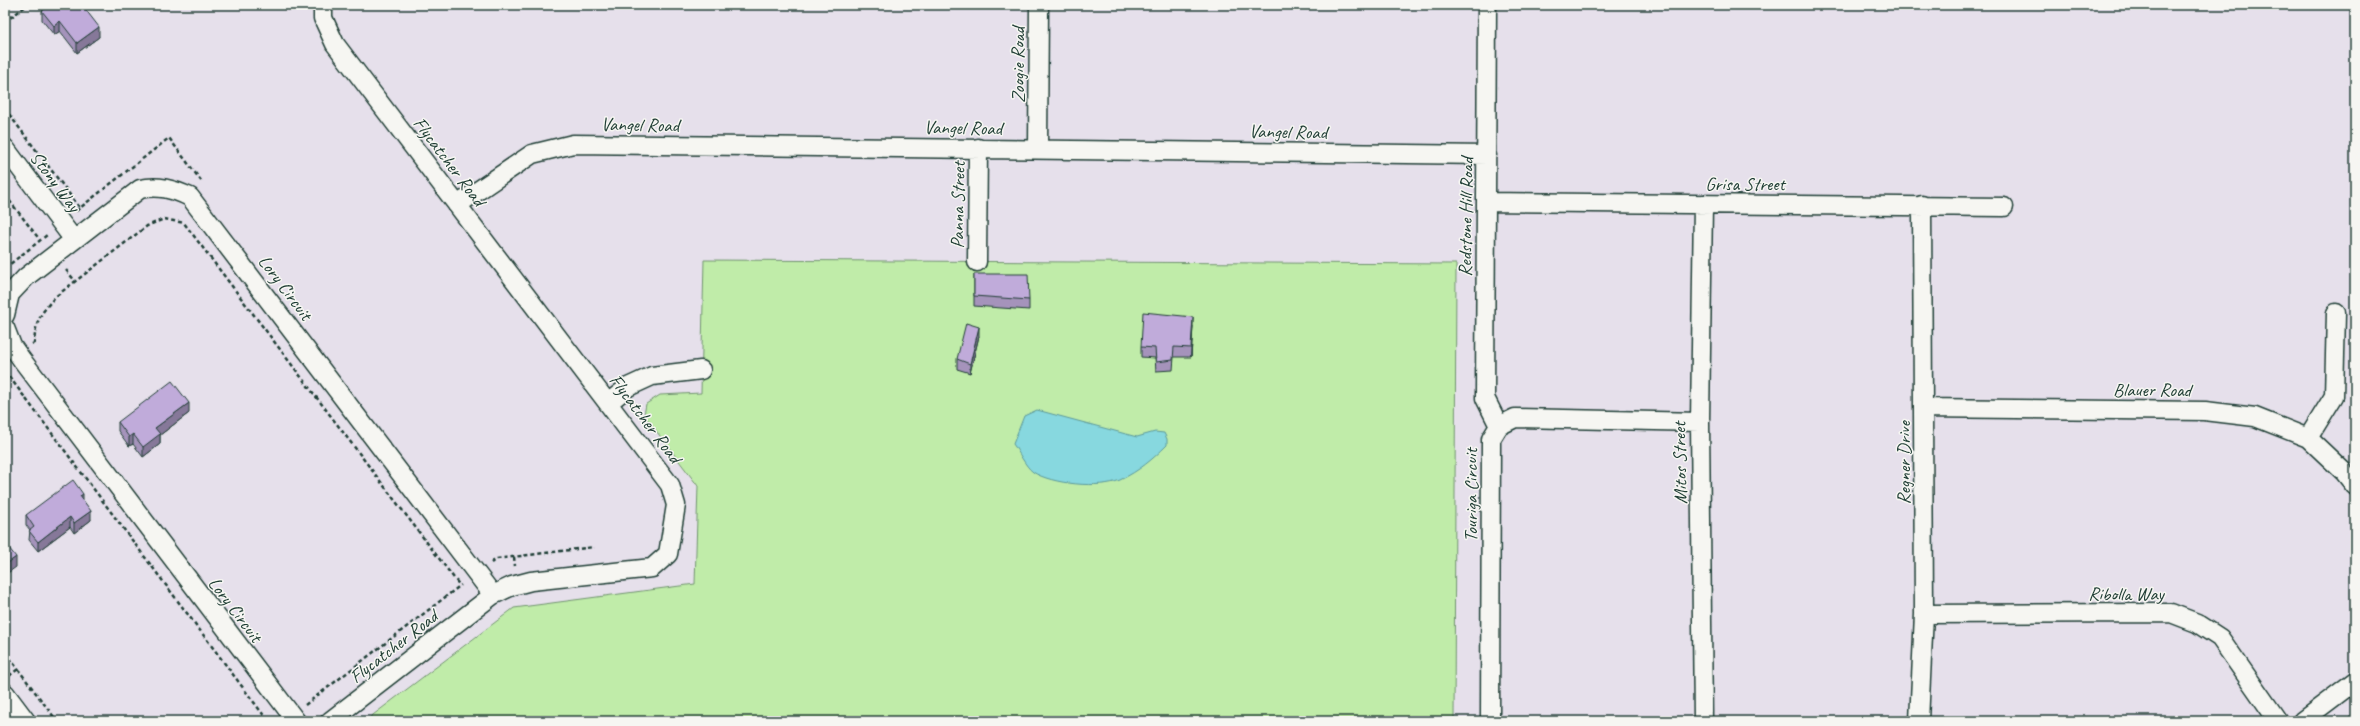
<svg xmlns="http://www.w3.org/2000/svg" width="2360" height="726" font-family="Caveat,sans-serif">
<style>
.green{fill:#c0eca9;stroke:#70946e}
.water{fill:#87d8df;stroke:#5d9a9b}
.lines{fill:none;stroke-linecap:round;stroke-linejoin:round}
.minor-casing{stroke:#1f3d34;stroke-width:21}
.path{stroke:#1f3d34;stroke-width:2.5;stroke-dasharray:4 3;stroke-linecap:butt}
.minor{stroke:#f6f6f2;stroke-width:18}
.wall{fill:#a593bb;stroke:#1f3d34}
.shaded-wall{fill:#867899;stroke:#1f3d34}
.building{fill:#c0abda;stroke:#1f3d34}
.labels{text-anchor:middle;stroke-width:3;stroke-linejoin:round;paint-order:stroke}
.street-label{font-size:19px;fill:#1f3d34;stroke:#f6f6f2}
</style>
<rect width="100%" height="100%" fill="#e6e0eb"/>
<filter id="ink" filterUnits="userSpaceOnUse"><feTurbulence type="fractalNoise" baseFrequency=".025" numOctaves="2"/><feDisplacementMap in="SourceGraphic" scale="8" xChannelSelector="R" yChannelSelector="G"/><feConvolveMatrix kernelMatrix="1 2 1 2 8 2 1 2 1" color-interpolation-filters="sRGB"/></filter>
<g filter="url(#ink)">
<!-- green -->
<path class="green" d="M704 260 1456 264 1454 721H365L514 608 695 584 698 486 644 415 646 404 660 395 701 393Z"/>
<!-- water -->
<path class="water" d="M1037 410 1137 437 1155 432 1164 433 1167 439V445C1153 459 1139 471 1120 480 1100 489 1051 484 1033 472 1025 466 1019 452 1013 444L1024 416Z"/>
<g class="lines">
<!-- minor casing -->
<g class="minor-casing">
<path id="minor" d="M323 5V18L335 44 670 485 676 505 668 554 652 568 531 581 512 586 493 595 330 721
M1487 5 1485 398 1499 426
M5 148 74 240
M1038 149 1039 5
M1486 202 2004 207
M1703 204 1700 422 1703 721
M457 205 532 154 573 144 1487 155
M977 262 978 148
M5 315 10 294 26 277 140 189C158 185 173 189 190 197L493 595
M5 328 12 346 22 360 296 721
M608 403 628 387 652 376 701 370
M1923 408 2205 411 2255 417 2308 438 2344 472 2355 486
M2308 438 2334 396 2336 313
M1924 614 2171 613 2197 623 2220 638 2278 721
M5 693 26 721
M1490 721 1491 439 1499 426 1515 418 1700 422
M1919 721 1924 614 1922 205
M2302 721 2355 681"/>
</g>
<!-- path -->
<path class="path" d="M5 22 27 5
M5 109 80 208
M5 195 40 240
M76 211 169 138 202 182
M5 268 47 235
M66 270 76 282
M32 344 34 343C36 320 40 314 55 297L147 226 164 219 184 223 460 586
M5 371 268 721
M514 557 515 566
M491 563 496 559 594 547
M5 652 57 721
M9 676 18 669
M305 705 461 585"/>
<!-- minor -->
<use href="#minor" class="minor"/>
</g>
<!-- wall -->
<path class="wall" d="M47 5H82L99 37 77 53 60 31 54 35 42 20V11L48 6Z
M974 274 1029 300V310L974 306Z
M1193 326 1191 357H1174L1173 370 1156 371 1155 358 1141 357V347Z
M979 336 970 373 957 369V359Z
M189 413 160 435V444L143 457 133 444 129 446 118 431V422Z
M83 500 91 520 74 533 70 527 38 551 29 540 30 530 26 525V515Z"/>
<!-- shaded-wall -->
<path class="shaded-wall" d="M60 21V31L54 35V26Z
M99 27V37L77 53V43Z
M1193 317V326L1191 357V348Z
M979 327V336L970 373V364Z
M189 403V413L160 435V444L143 457V447L155 428Z
M133 434V444L129 446V437Z
M83 494V504L80 496Z
M91 511V520L74 533V523Z
M70 517V527L38 551V542Z
M16 557V567L5 575V565Z"/>
<!-- building -->
<path class="building" d="M50 5H82L99 27 77 43 60 21 54 26 42 11Z
M974 274H1028L1029 300 974 296Z
M1143 312 1193 317 1191 348 1174 347 1173 360 1156 362 1155 348 1141 347Z
M966 323 979 327 970 364 957 359Z
M172 381 189 403 155 428 160 434 143 447 133 434 129 437 118 422Z
M73 480 83 494 80 496 91 511 74 523 70 517 38 542 29 531 34 527 26 515Z
M5 543 16 557 5 565Z"/>
</g>
<g class="labels">
<!-- street labels -->
<g class="street-label">
<text transform="translate(1017 65) rotate(-90)" y="7">Zoogie Road</text>
<text transform="translate(640 124) rotate(1)" y="7">Vangel Road</text>
<text transform="translate(963 127) rotate(1)" y="7">Vangel Road</text>
<text transform="translate(1288 131) rotate(1)" y="7">Vangel Road</text>
<text transform="translate(450 161) rotate(53)" y="7">Flycatcher Road</text>
<text transform="translate(56 181) rotate(53)" y="7">Stony Way</text>
<text x="1745" y="190">Grisa Street</text>
<text transform="translate(957 205) rotate(-89)" y="7">Panna Street</text>
<text transform="translate(1465 217) rotate(-89)" y="7">Redstone Hill Road</text>
<text transform="translate(286 287) rotate(53)" y="7">Lory Circuit</text>
<text x="2152" y="396">Blauer Road</text>
<text transform="translate(646 418) rotate(53)" y="7">Flycatcher Road</text>
<text transform="translate(1679 463) rotate(-91)" y="7">Mitos Street</text>
<text transform="translate(1903 463) rotate(-90)" y="7">Regner Drive</text>
<text transform="translate(1470 495) rotate(-90)" y="7">Touriga Circuit</text>
<text x="2126" y="600">Ribolla Way</text>
<text transform="translate(236 609) rotate(53)" y="7">Lory Circuit</text>
<text transform="translate(393 646) rotate(-38)" y="7">Flycatcher Road</text>
</g>
</g>
<!-- margin -->
<rect width="2360" height="726" fill="none" stroke="#f6f6f2" stroke-width="20"/>
<rect x="10" y="10" width="2340" height="706" fill="none" stroke="#1f3d34" stroke-width="1.5" filter="url(#ink)"/>
</svg>
